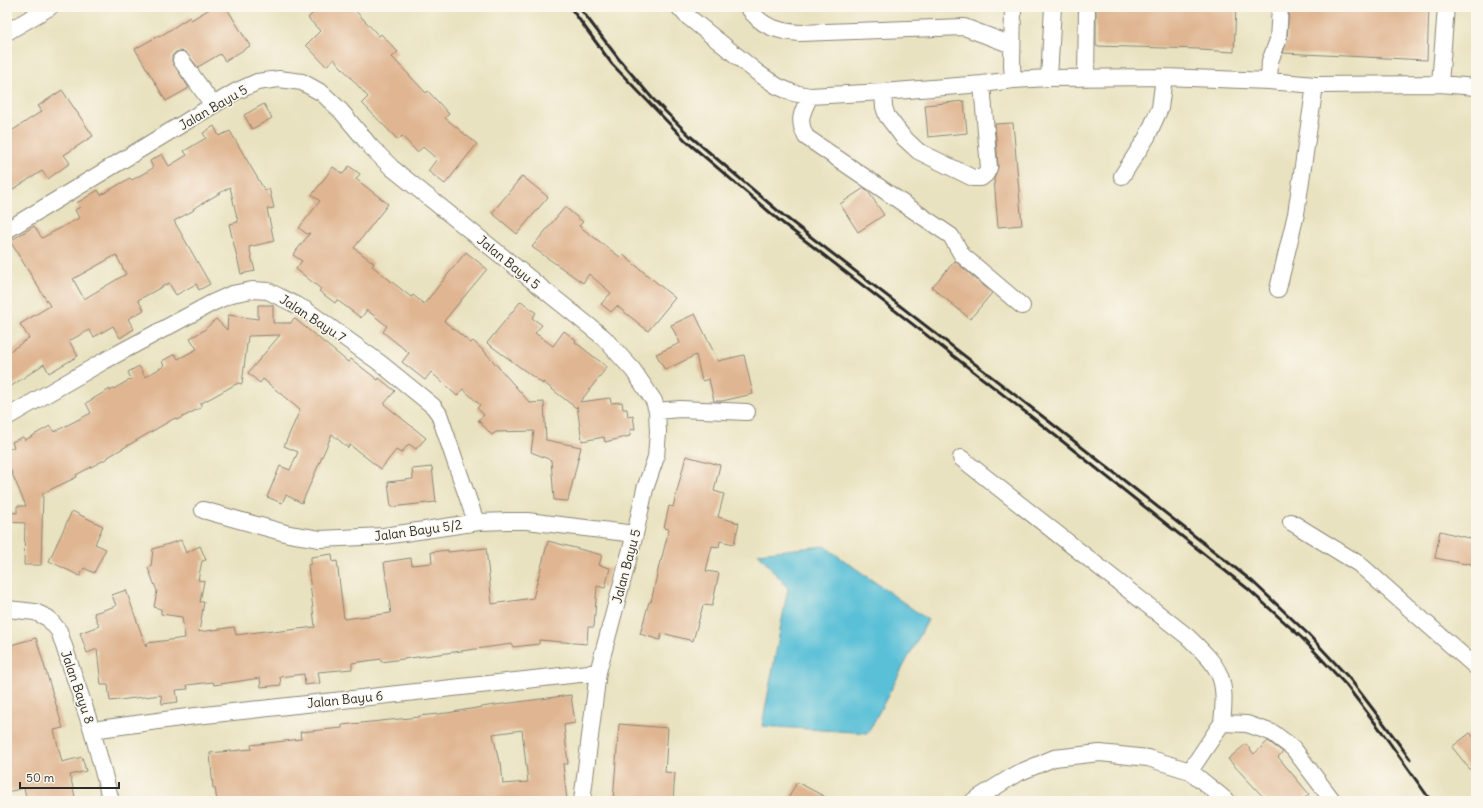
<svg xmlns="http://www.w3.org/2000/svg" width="1483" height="808" font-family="Delius,sans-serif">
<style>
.water{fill:#5ac0d7;stroke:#427681}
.building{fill:#e0b692;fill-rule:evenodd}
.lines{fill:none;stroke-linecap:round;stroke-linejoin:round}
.minor-casing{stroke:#8a8676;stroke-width:18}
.minor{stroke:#fff;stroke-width:16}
.rail{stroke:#2b2b2b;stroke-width:3}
.labels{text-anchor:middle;stroke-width:3;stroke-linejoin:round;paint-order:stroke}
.street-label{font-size:13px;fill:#2b2b2b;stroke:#fbf7ec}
</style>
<rect width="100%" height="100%" fill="#fbf7ec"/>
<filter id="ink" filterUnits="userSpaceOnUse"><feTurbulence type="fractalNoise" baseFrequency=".025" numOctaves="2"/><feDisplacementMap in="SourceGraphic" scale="8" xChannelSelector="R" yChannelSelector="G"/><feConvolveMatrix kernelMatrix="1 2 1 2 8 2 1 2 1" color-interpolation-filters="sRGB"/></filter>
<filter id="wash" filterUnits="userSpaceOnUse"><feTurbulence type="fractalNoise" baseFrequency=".012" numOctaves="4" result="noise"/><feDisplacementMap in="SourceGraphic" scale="16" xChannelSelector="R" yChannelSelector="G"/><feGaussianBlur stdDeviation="0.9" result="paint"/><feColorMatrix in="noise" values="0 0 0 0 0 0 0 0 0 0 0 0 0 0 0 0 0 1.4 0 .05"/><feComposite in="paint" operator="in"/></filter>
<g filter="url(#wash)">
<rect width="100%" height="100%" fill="#e9e2c0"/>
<!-- water -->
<path class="water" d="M824 546 928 620 868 733 762 726 788 588 758 553Z"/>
<g id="blocks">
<!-- building -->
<path class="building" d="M213 7H226L250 46 225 61 220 54 198 67 185 52 180 51 176 52 172 56V61L189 88 166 101 135 49 158 36 159 37 190 17 191 20Z
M319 7H352L379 36 381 34 398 52 392 57 426 93 428 91 449 114 445 118 477 144 445 184 428 171 437 159 423 147 417 152 402 136 398 140 362 103 368 97 334 59 326 66 306 45 320 31 308 18Z
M1096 7H1236L1234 52 1200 50V49L1096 46Z
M1289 7H1429L1427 60 1283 53 1287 41Z
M62 90 93 136 64 155 70 163 48 179 42 171 7 193V134L42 111 38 106Z
M964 101 967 133 928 137 925 105Z
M264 104 272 118 252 129 244 115Z
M1013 123 1022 225 998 227 994 179 998 167 995 124Z
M214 126 219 136 230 131 265 191 269 188 274 208 267 209 274 241 249 247 255 271 241 274 229 224 238 222 230 187 193 209 194 210 174 221 210 284 199 290 196 284 176 295 169 283 138 300 144 310 128 319 134 329 120 338 113 326 94 337 89 330 69 341 78 356 49 373 44 364 7 389V353L29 338 20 324 50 306 10 241 34 226 42 238 79 218 75 210 80 207 77 203 98 190 101 195 130 178 132 180 153 168 150 161 162 154 169 166 187 155 184 151 206 138 203 133ZM116 255 126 274 84 299 73 279Z
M349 166 360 174 356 179 388 204 354 248 374 263 372 266 411 297 413 295 424 304 466 252 487 269 444 321 471 343 473 341 485 352 530 403 544 402 546 440 581 447 568 501 554 500 551 460 531 452 534 431 496 432 492 435 478 420 484 415 477 408 480 405 463 389 457 396 431 372 425 380 402 362 409 353 383 332 387 326 367 310 361 318 337 300 335 303 319 291 321 289 296 269 302 261 293 255 310 233 307 234 299 228 320 201 312 195 333 167 343 174Z
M522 176 548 197 517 234 492 213Z
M864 188 867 190 884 215 858 232 840 204Z
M565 207 583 222 579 226 620 257 622 254 675 298 648 331 617 306 611 312 601 304 611 293 589 274 583 283 532 247Z
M955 261 992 293 970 319 932 287Z
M521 301 536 313 532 318 542 325 535 333 553 346 564 331 576 340 575 342 607 367 580 402 610 398 611 403 622 402 623 409H627L628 417 633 416 635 429 630 430V436L605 442 604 437 582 441 577 406 576 408 543 382V384L487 343Z
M258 305H273V323H291L294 318 348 362 351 359 378 380 379 378 395 391 384 404 426 438 416 449 409 444 401 453 396 450 381 469 350 445 348 448 332 434 302 503 286 495 282 503 267 497 280 466 290 470 298 452 284 446 300 410 263 379 260 383 248 373 280 335 248 336 242 384 238 383 200 404 202 407 177 420 175 418 108 457V458L76 475 77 477 43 493 41 565H24L25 523 7 522V512L17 513V506H26L7 462V450L14 447 12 442 23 437 25 440 50 426 54 432 91 413 86 403 110 389V391L131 379 128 372 139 366 145 377 164 366 162 361 175 354 178 359 197 349 190 338 203 331 216 319 227 330 228 315 258 319Z
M695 314 718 361 744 355 753 394 722 401H714L709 379 702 381 696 355 665 370 656 354 680 343 671 325Z
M686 456 720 465 714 491 724 494 718 517 739 523 734 544 720 541 719 547 712 546 706 571 719 573 712 606 703 605 693 641 662 633 660 640 640 634 649 602H651L660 561H661L669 529 664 528 669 506 673 507Z
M432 467 436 502 391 507 388 482 413 479 412 469Z
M72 511 103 526 95 544 106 549 94 573 84 568 80 576 49 561Z
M1440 531 1476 540V565L1466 563V564L1435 558Z
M181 540 186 553 200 546 206 560 202 561 198 580 204 581 200 602H204L199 632 234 627 236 635 273 630V632L315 627 308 565 311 564V557L332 554 333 562 337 561 344 619 391 613 384 562 411 558 412 565 432 563 431 552 448 550V552L486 548 492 604 533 598 548 541 602 555 599 565 610 568 605 588 597 586 594 627H588L587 644 539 640V644L513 647 512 644 381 662V659L352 663V669L318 672 320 683 305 685 304 674 280 677 281 685 261 687 260 678 214 685 213 682 187 685 188 689 176 690 178 702 162 704 161 695 110 701 108 685H101L97 649 87 653 80 633 99 626 94 613 116 606 112 595 126 590 146 647 147 643 185 638 182 617 161 614V609L154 607 157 591 148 568 151 567 153 549Z
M36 638 63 728 54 730 62 762 82 757 86 771 70 775 76 801H27L24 788 7 792V682L10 681 7 670V646Z
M571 695 575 723 564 725 568 764H563L567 801H217L215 788H213L210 753 252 749 251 745 301 739 300 732 342 728V725L419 717V716L447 713 488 706ZM522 730 528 782 503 784 501 762H499L493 734Z
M619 724 668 728 665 772 675 773 673 801 613 800Z
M1470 733 1476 740V777L1452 747Z
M1268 741 1283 752 1278 757 1309 794 1301 801H1267L1228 759 1246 744 1254 754Z
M797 782 833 801H787Z"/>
</g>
</g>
<g filter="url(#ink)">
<use href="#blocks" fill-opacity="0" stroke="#8a8676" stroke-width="1"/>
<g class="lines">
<!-- minor casing -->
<g class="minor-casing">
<path id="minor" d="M679 7 686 15 758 73 777 86 793 93 810 96C802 113 797 119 806 137L951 236 962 255 1022 306
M748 7C761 27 777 31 799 33L964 27 1012 45
M1013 7 1012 65 1013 80
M1053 7 1049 78 1164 77 1269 81 1315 85 1440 84 1476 87
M7 32 50 7
M181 60 213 105
M1086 78 1087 7
M1269 81 1270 61 1278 40 1280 7
M1440 84 1446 7
M883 92 884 107 887 116 903 137 918 151 973 178H981L986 174 989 168 982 84
M810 96 883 92 982 84 1013 80 1049 78
M1122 176 1147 137 1160 108 1164 77
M7 230 235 92 257 82 279 79 302 82 322 93 341 111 371 147 392 168 603 337 633 370 654 401 657 411 658 432 656 457 645 489 635 534 598 672 582 801
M1278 289 1296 214 1315 85
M657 411 680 409 747 412
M7 417 104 361 212 303 232 294 252 290 268 291 306 310 380 363 433 406 439 414 476 522
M961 458 1188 637C1221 669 1227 676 1222 723
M203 510 289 534 320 539 384 536 479 522 508 521H527L635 534
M1291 522 1359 564 1476 667
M7 609 35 612 48 618 59 631 92 730 111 801
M92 730 187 717 598 672
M1190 771 1222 723 1247 724 1273 733 1293 748 1333 801
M973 801 1016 774 1054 758 1100 753 1148 758 1190 771 1227 801"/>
</g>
<!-- minor -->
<use href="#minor" class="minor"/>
<!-- rail -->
<path class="rail" d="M570 7 612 64 686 141 780 221 1042 425 1248 589 1302 638 1346 685 1382 732 1431 801
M579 7 618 58 652 98 690 136 784 216 1046 419 1253 582 1307 633 1350 679 1388 729 1410 759"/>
</g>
</g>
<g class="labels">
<!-- street labels -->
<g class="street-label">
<text transform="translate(213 107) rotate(-30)" y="5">Jalan Bayu 5</text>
<text transform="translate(509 262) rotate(39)" y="5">Jalan Bayu 5</text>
<text transform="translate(313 318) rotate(33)" y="5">Jalan Bayu 7</text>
<text transform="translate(418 530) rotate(-8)" y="5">Jalan Bayu 5/2</text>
<text transform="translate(626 566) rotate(-75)" y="5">Jalan Bayu 5</text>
<text transform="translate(78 687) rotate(71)" y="5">Jalan Bayu 8</text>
<text transform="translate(345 699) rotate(-6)" y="5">Jalan Bayu 6</text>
</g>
</g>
<!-- margin -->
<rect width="1483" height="808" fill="none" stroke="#fbf7ec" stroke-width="24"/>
<!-- scale -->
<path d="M20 782v6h99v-6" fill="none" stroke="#2b2b2b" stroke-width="2"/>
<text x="26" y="782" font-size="12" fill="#2b2b2b" stroke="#fbf7ec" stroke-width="3" paint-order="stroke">50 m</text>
</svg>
